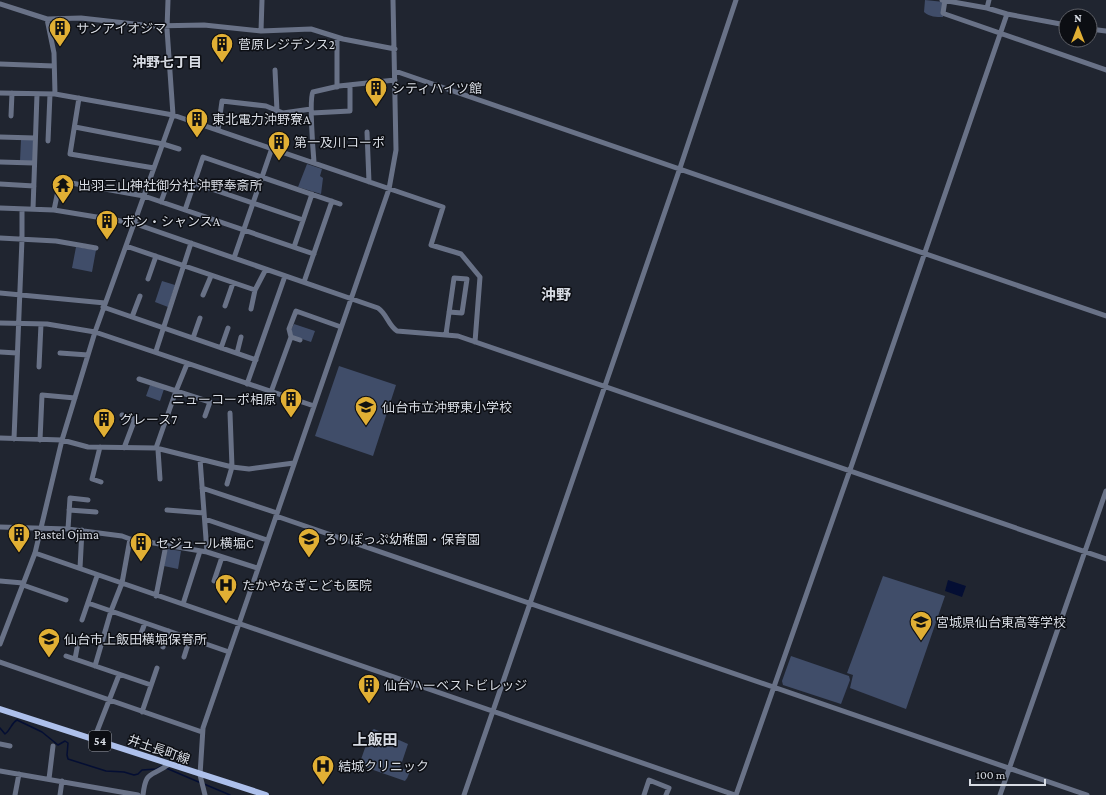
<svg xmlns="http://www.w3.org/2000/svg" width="1106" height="795" font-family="'Crimson Pro','Noto Sans JP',serif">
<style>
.green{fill:#404d69}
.water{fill:#040e33}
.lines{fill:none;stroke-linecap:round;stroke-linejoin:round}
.stream{stroke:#040e33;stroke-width:1.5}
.minor{stroke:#697287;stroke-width:5}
.major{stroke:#adc0eb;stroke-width:6}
.labels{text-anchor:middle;stroke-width:3;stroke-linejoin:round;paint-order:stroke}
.shield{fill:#0c0e13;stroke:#9b9ea5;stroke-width:1}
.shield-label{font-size:12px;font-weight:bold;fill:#d8dce4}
.poi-label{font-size:13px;fill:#d8dce4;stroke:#0c0e13;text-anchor:start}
.street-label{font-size:13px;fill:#d8dce4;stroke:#0c0e13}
.neighbourhood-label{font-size:14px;font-weight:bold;fill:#d8dce4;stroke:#0c0e13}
.quarter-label{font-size:15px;font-weight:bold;fill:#d8dce4;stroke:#0c0e13}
</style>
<rect width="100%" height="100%" fill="#202530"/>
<!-- green -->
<path class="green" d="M925 0 944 2 943 17C936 17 930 17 924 12Z
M21 140H33V161H20Z
M307 164 322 169 320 176 323 178 321 194 298 187Z
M76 247 96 250 92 272 72 268Z
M162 281 175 285 168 307 155 302Z
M294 324 315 331 311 342 293 336 291 330Z
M339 366 396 385 373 456 315 436Z
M150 385 164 389 160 401 146 396Z
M168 549 181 551 178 569 164 566 166 553Z
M883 576 945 596 906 709 850 688 853 675 847 673Z
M791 656 849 676 850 680 841 704 783 685 782 681Z
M374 729 408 744 400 768 410 771 406 781 407 778 405 781 359 765 371 731Z"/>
<!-- water -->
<path class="water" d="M948 580 966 586 962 597 945 591Z"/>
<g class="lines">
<!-- stream -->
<path class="stream" d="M0 728 5 734C11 730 11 723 17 720L42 732 58 745 65 741 68 743 67 755 68 759 106 771 124 772 134 775 138 774 142 770 156 769 162 766
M166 768 201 783
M204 784 230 795"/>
<!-- minor -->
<path class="minor" d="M945 0 943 13 945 14 1106 70
M0 4 47 19 81 18 152 26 204 25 261 31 311 29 343 39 395 49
M987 8 989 0
M1007 14 1066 25
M47 19 54 53 55 94
M1090 29 1106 31
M261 31 262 0
M337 37V87
M0 64 54 66
M275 70 277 111
M395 71 1106 316
M0 93 55 94 173 115 443 207 431 245 461 254 480 277 475 342
M79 98 70 154 154 168
M312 113 350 111V86
M11 116 12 93
M75 127 163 144 179 149
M218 130 222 101 266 106 283 113 311 109
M367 132 369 182
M0 137 35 138
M48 141 50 94
M0 162 34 163
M314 162C313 151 309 98 313 92L339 86 395 80
M194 183 303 220
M0 184 34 186
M161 202 166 188
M0 208 54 210 133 223 378 308C387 314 388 325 397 331L458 336 1106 559
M33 209 37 94
M54 210 60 181 144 196 314 254
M185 210 203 157 340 204
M0 238 56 241 96 248
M126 246 255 290
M294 247 312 194
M234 258 272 148
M148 279 156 256
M304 282 332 201
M0 293 105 303
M203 295 211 276
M225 306 233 283
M103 307 256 360
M251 309 255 290 266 269
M132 317 140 296
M0 323 47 324 95 332 314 406
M446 334 454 278 467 279 462 313 449 312
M291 337 300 340
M193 338 200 318
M221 348 228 328
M156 351 191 243
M0 352 17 353
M60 353 88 355
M237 353 241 337
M39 367 41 324
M139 379 210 402 205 416
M247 384 285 276
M271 392 291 337 289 329 296 311 341 327
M122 415 135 419 124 448
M0 438 62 440 88 447 156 448 232 467 249 469 294 463
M14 439 22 239V209
M40 440 42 395 75 398
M100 447 92 479 101 482
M156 448 176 391 187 364
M158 450 160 479
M200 459 207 552
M227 484 232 467 230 413
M202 488 277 513
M69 510 96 512
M167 510 204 513
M276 516 1087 795
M205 519 267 540
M0 527 68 529 122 536 130 539 207 552 257 568
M68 529 70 498 88 500
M35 553 735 795
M80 568 82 530
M0 581 23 583
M214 581 222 557
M23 585 66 600
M156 596 166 545
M88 603 229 652
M183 604 200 551
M82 620 97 576
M139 639 145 623
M0 644 35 553 62 440 95 332 173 115 167 29 168 0
M163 647 169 631
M66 656 151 685
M184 657 190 638
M75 659 78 643
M0 662 202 732
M95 666 111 611 122 583 130 539
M142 712 157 668
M94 739 119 675
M0 744 10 746
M0 771 138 795
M49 779 53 746
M15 795 19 774
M60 795 62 781
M143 795C146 769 151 778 169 764
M205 795 200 775 203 728 389 189 396 150 393 0
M464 795 680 168 736 0
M644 795 649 780 669 788 666 795
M736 795 850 470 1007 14 987 8 942 0
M1000 795 1106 491"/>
<!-- major -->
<path class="major" d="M0 709 266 795"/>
</g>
<!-- icons -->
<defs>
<g id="building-pin" transform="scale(1.15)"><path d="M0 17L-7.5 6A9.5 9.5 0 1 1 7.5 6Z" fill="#e1af34" stroke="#0c0e13"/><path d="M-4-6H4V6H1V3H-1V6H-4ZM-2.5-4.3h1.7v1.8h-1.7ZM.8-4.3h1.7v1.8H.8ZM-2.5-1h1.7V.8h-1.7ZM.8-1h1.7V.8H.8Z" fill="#111"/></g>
<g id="temple-pin" transform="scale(1.15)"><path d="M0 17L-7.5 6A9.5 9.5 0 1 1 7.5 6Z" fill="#e1af34" stroke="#0c0e13"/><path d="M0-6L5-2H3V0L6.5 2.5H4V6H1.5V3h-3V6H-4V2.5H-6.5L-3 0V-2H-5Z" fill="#111"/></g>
<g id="school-pin" transform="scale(1.15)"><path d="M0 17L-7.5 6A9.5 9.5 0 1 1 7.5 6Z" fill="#e1af34" stroke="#0c0e13"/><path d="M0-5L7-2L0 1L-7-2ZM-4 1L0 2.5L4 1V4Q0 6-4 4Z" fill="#111"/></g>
<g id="hospital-pin" transform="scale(1.15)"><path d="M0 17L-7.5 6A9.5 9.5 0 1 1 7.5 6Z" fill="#e1af34" stroke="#0c0e13"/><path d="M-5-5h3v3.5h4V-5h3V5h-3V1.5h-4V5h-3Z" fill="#111"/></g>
</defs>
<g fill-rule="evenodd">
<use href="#building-pin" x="60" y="28"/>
<use href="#building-pin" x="222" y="44"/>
<use href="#building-pin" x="376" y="88"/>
<use href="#building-pin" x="197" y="119"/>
<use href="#building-pin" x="279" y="142"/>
<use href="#temple-pin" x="63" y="185"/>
<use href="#building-pin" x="107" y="221"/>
<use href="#building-pin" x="291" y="399"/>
<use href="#school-pin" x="366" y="407"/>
<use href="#building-pin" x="104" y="419"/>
<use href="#building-pin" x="19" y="534"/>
<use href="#school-pin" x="309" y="539"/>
<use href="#building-pin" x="141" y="543"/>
<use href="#hospital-pin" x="226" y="585"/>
<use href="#school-pin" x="921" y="622"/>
<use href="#school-pin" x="49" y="639"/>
<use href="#building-pin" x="369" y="685"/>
<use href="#hospital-pin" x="323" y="766"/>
</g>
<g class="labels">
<!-- shield labels -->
<rect class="shield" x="89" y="731" width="22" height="20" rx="3"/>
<g class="shield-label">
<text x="100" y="745">54</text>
</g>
<!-- poi labels -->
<g class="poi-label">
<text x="76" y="33">サンアイオジマ</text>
<text x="238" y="49">菅原レジデンス2</text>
<text x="392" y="93">シティハイツ館</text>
<text x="212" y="124">東北電力沖野寮A</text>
<text x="294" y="147">第一及川コーポ</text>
<text x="78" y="190">出羽三山神社御分社 沖野奉斎所</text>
<text x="122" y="226">ボン・シャンスA</text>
<text x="276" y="404" text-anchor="end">ニューコーポ相原</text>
<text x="382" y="412">仙台市立沖野東小学校</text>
<text x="120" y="424">グレース7</text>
<text x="34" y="539">Pastel Ojima</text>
<text x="324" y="544">ろりぽっぷ幼稚園・保育園</text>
<text x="156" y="548">セジュール横堀C</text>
<text x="242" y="590">たかやなぎこども医院</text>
<text x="936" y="627">宮城県仙台東高等学校</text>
<text x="64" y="644">仙台市上飯田横堀保育所</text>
<text x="384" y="690">仙台ハーベストビレッジ</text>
<text x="338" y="771">結城クリニック</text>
</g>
<!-- street labels -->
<g class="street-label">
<text transform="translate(159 749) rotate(19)" y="5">井土長町線</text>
</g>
<!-- neighbourhood labels -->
<g class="neighbourhood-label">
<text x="167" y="67">沖野七丁目</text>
</g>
<!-- quarter labels -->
<g class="quarter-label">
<text x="556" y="300">沖野</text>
<text x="375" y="745">上飯田</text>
</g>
</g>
<!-- north arrow -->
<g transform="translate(1078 28)"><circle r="19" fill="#0c0e13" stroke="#5e6067"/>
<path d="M0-3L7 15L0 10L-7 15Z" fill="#e1af34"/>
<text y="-6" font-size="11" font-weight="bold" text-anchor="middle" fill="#d8dce4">N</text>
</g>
<!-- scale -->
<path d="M970 779v6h75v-6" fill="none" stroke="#d8dce4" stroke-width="2"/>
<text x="976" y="779" font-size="12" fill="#d8dce4" stroke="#0c0e13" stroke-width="3" paint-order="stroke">100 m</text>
</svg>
